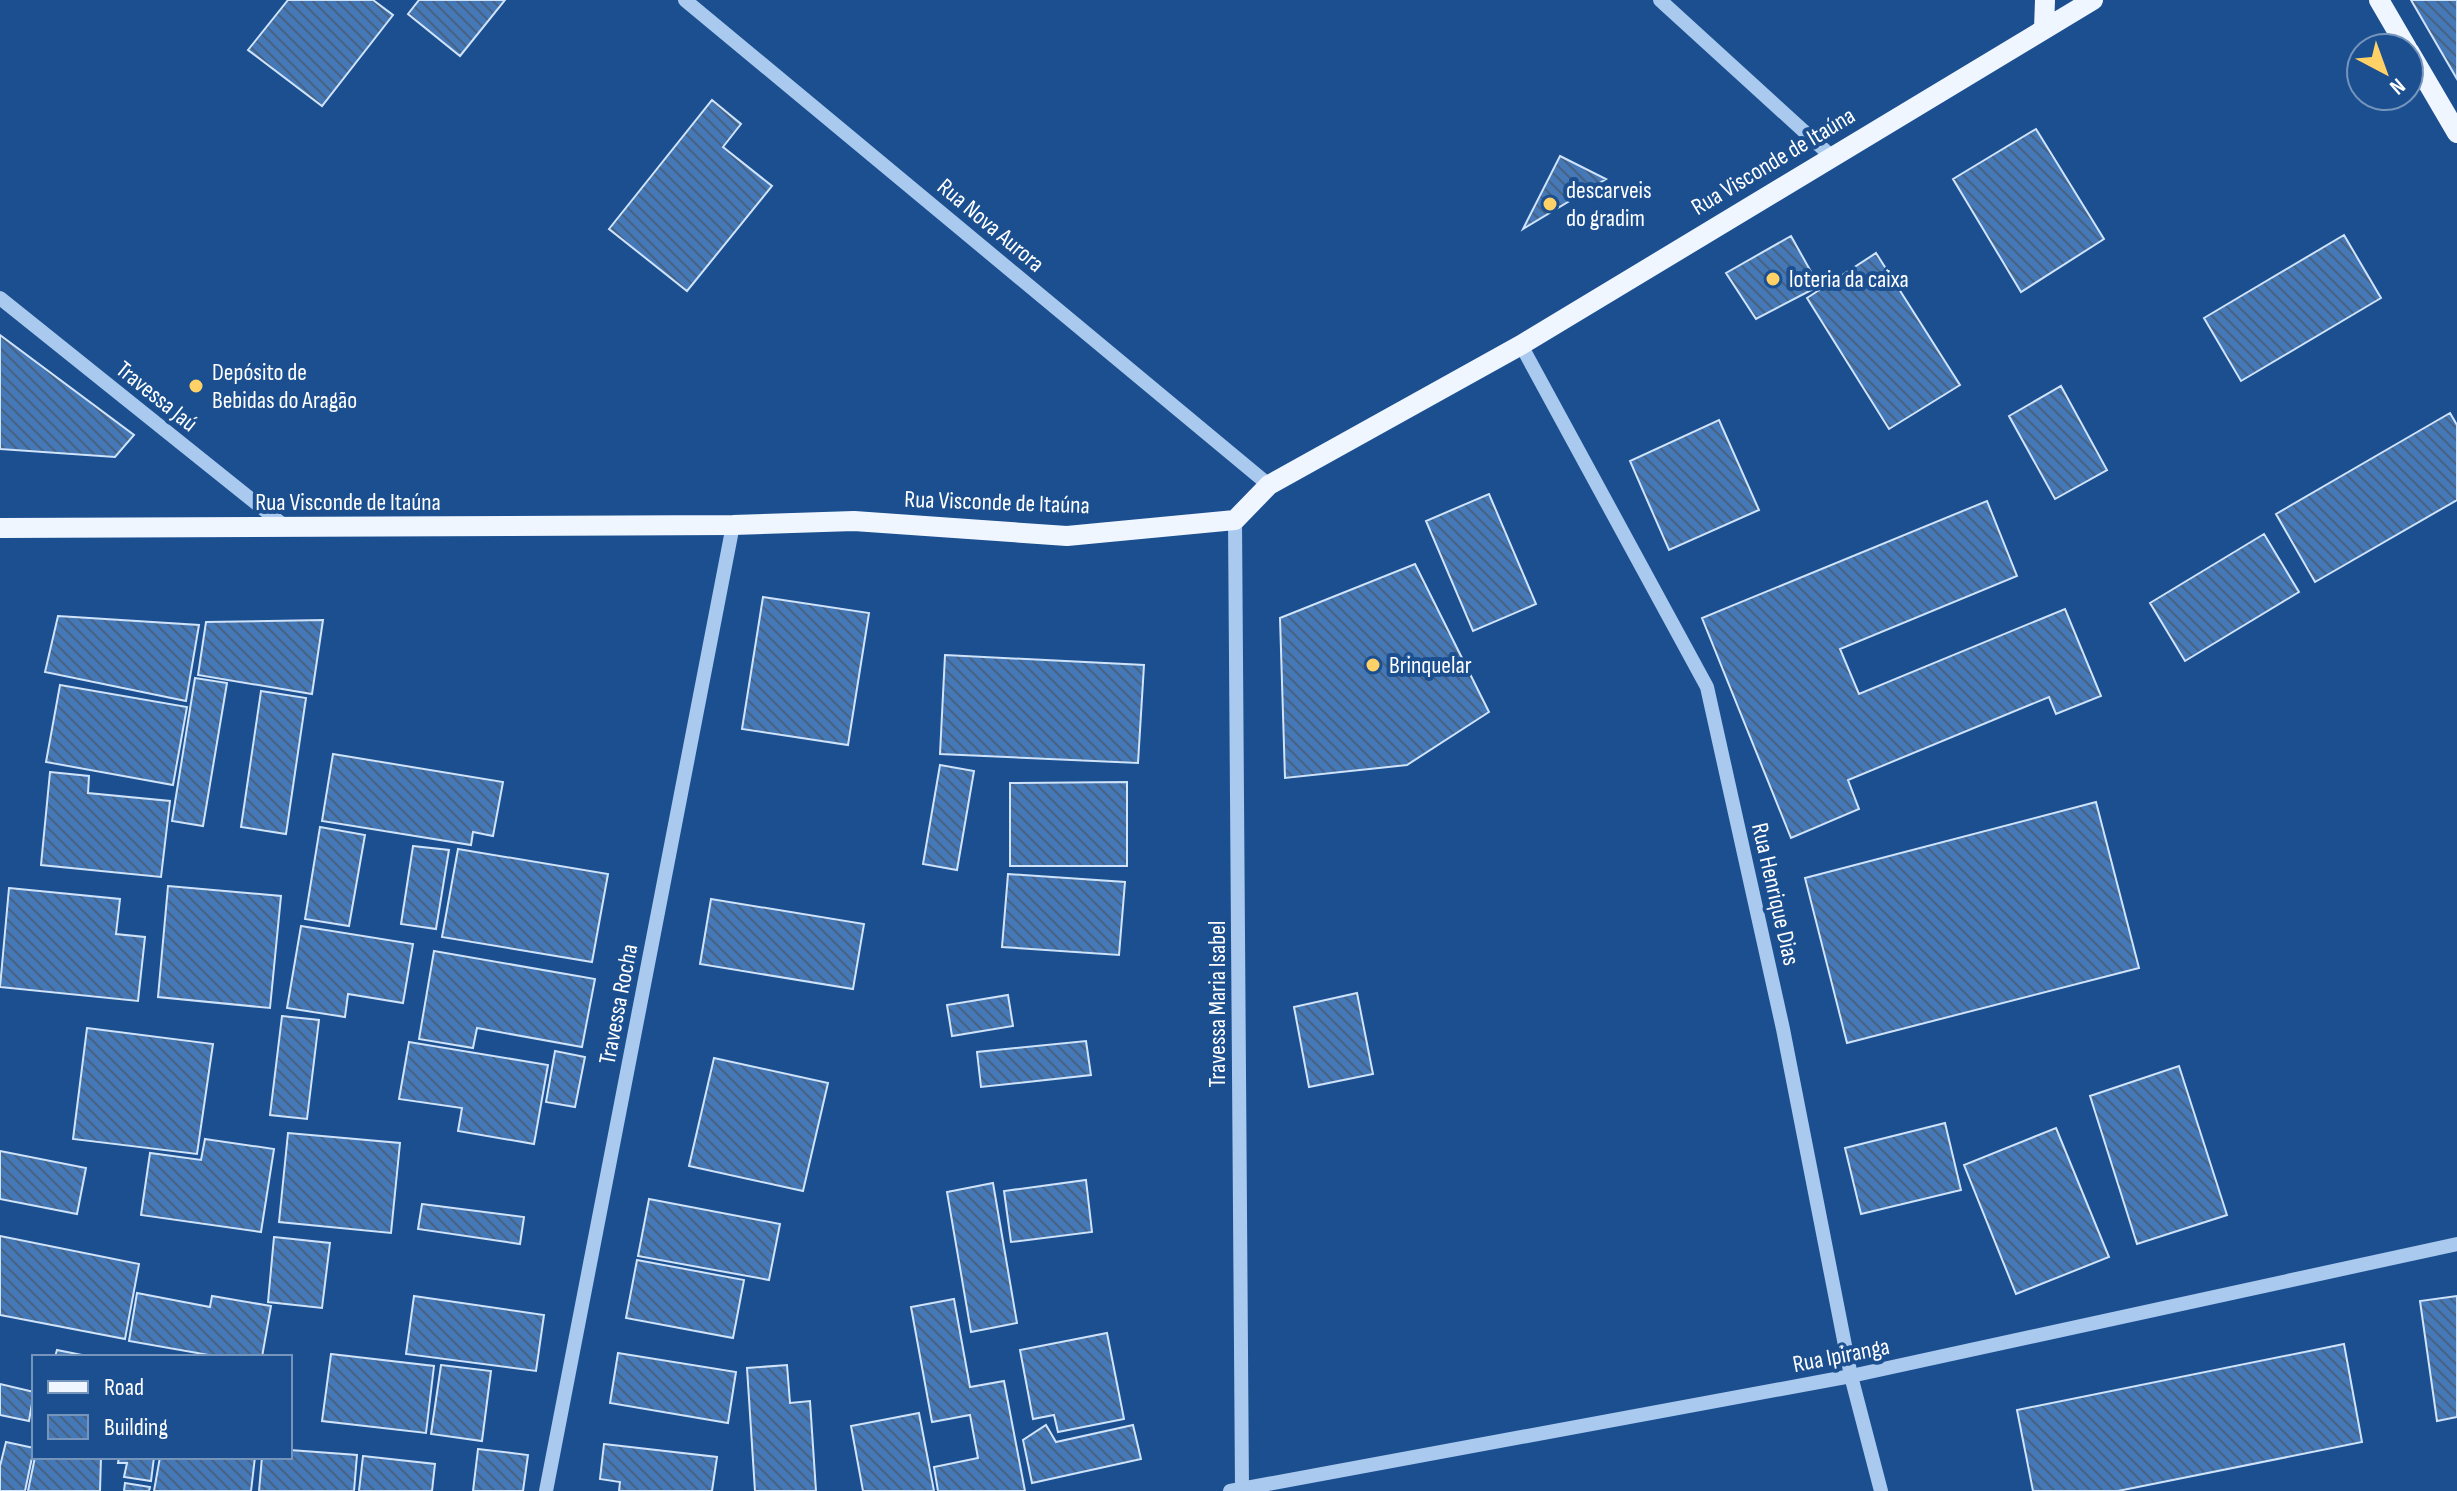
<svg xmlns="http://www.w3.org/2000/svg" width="2457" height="1491" font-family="'Sofia Sans Condensed',sans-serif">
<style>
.building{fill:url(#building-back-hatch);stroke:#cfe3fa;stroke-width:2}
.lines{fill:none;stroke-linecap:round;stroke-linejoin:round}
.minor{stroke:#a9c9ee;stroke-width:14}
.major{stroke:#f0f6ff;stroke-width:20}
.poi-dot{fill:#ffd166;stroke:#1b4f8f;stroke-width:3}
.labels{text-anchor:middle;stroke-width:8;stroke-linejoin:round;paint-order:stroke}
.street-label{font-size:24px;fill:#fff;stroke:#1b4f8f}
.poi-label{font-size:24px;fill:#fff;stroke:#1b4f8f;text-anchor:start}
</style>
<defs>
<pattern id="building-back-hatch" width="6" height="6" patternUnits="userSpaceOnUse" patternTransform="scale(2)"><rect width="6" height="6" fill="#4478b7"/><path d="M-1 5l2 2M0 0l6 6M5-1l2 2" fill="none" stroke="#486282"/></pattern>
</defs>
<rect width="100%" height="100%" fill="#1b4f8f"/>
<!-- building -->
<path class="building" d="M288 0H373L393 15 322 106 248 50Z
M419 0H505L460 56 408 14Z
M2411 0H2457V79Z
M712 100 741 124 723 147 772 186 687 291 609 229Z
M2036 129 2104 239 2021 292 1953 179Z
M1560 156 1606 179 1523 229Z
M2344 235 2381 298 2241 381 2204 318Z
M1791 236 1819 286 1756 319 1726 273Z
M1876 253 1960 385 1889 429 1807 298Z
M0 335 134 435 115 457 0 449Z
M2061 386 2107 470 2055 499 2009 416Z
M2450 413 2457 425V500L2315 582 2276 514Z
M1719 420 1759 510 1669 550 1630 461Z
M1489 494 1536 604 1473 631 1426 521Z
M1987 501 2017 576 1840 649 1859 694 2065 609 2101 696 2056 714 2049 697 1848 780 1859 809 1791 838 1702 618Z
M2264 534 2299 592 2185 661 2150 603Z
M1415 564 1489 712 1407 765 1285 778 1280 618Z
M763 597 869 613 848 745 742 729Z
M58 616 199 625 186 701 45 672Z
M323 620 312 694 198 675 206 622Z
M945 655 1144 665 1138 763 940 754Z
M195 678 227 683 203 826 172 821Z
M60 685 187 707 173 785 46 762Z
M261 691 306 698 286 834 241 827Z
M333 754 503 782 493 836 473 832 471 845 322 821Z
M940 765 974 771 957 870 923 864Z
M50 772 89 776 88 793 170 801 161 877 41 865Z
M1127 782V866H1010V783Z
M2096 802 2139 968 1847 1043 1805 878Z
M320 827 365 835 349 926 305 919Z
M413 846 449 850 436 929 401 924Z
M458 849 608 874 592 962 442 937Z
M1008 874 1125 882 1119 955 1002 947Z
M168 886 281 896 270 1008 158 997Z
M9 888 120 899 116 934 145 937 138 1001 0 987Z
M711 899 864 924 853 989 700 964Z
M301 926 413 944 403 1003 348 994 345 1017 287 1008Z
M434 951 595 979 582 1047 477 1028 473 1048 419 1039Z
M1357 993 1373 1074 1309 1087 1294 1007Z
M1008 995 1013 1026 952 1036 947 1005Z
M282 1016 319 1020 307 1119 270 1115Z
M87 1028 213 1044 197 1154 73 1139Z
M1086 1041 1091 1075 981 1087 977 1052Z
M409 1042 548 1065 534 1144 458 1131 462 1108 399 1099Z
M555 1051 585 1057 575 1107 546 1102Z
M714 1058 828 1083 803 1191 689 1166Z
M2179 1066 2227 1215 2137 1244 2090 1096Z
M1945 1123 1961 1190 1861 1214 1845 1148Z
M2056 1128 2109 1257 2016 1294 1964 1165Z
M288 1133 400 1143 391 1233 279 1222Z
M205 1139 274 1149 261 1232 141 1215 150 1153 201 1160Z
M0 1151 86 1168 77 1214 0 1199Z
M1086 1180 1092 1232 1011 1242 1004 1191Z
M993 1183 1017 1323 971 1332 947 1192Z
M649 1199 780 1224 769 1280 638 1256Z
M422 1204 524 1217 520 1244 418 1229Z
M0 1236 139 1264 125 1339 0 1315Z
M274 1237 330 1243 322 1308 268 1302Z
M637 1260 744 1280 733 1338 626 1318Z
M137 1293 210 1307 212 1296 271 1306 262 1357H220L129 1341Z
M414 1296 544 1315 536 1371 406 1354Z
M2457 1296V1417L2437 1421 2420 1301Z
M954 1299 970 1387 1004 1381 1025 1491H938L934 1467 978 1458 970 1415 932 1422 911 1307Z
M1107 1333 1124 1419 1058 1432 1054 1415 1033 1419 1020 1350Z
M2344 1344 2362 1442 2118 1491H2033L2017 1410Z
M57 1350 92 1357H55Z
M618 1353 736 1372 728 1423 610 1403Z
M331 1354 434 1366 426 1433 322 1421Z
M441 1365 491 1371 482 1441 431 1434Z
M787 1365 790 1403 810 1401 816 1491H755L747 1368Z
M0 1384 34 1392 29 1421 0 1415Z
M919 1413 934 1491H863L851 1426Z
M1046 1425 1056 1442 1133 1425 1141 1459 1032 1483 1023 1440Z
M6 1442 34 1448 25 1491H0V1466Z
M604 1444 717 1457 712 1491H619L620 1482 600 1479Z
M478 1449 528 1455 523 1491H473Z
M290 1450 357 1455 354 1491H259L262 1457H290Z
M363 1456 435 1464 432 1491H359Z
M35 1457H101L100 1491H28Z
M119 1457H154L151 1481 124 1477 127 1463H118Z
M160 1457H255L251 1491H154Z
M125 1483 150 1487 149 1491H124Z"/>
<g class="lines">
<!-- minor -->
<path class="minor" d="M685 0 1269 485
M1660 0 1831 156
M0 298 287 528
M1521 345 1707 687 1783 1029 1851 1376 1881 1491
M1235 520 1242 1488
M546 1491 733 525
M1230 1491 1851 1376 2457 1244"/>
<!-- major -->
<path class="major" d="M2379 0 2407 48
M2044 29 2045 0
M2409 51 2457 133
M0 528 733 525 854 521 1067 536 1235 520 1269 485 1521 345 2093 0"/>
</g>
<!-- markers -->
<g class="poi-dot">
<circle cx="1550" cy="204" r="8"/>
<circle cx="1773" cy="279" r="8"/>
<circle cx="196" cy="386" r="8"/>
<circle cx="1373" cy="665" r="8"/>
</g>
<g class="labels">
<!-- street labels -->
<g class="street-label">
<text transform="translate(1773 161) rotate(-31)" y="8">Rua Visconde de Itaúna</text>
<text transform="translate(991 225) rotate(40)" y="8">Rua Nova Aurora</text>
<text transform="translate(157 396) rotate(39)" y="8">Travessa Jaú</text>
<text x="348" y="510">Rua Visconde de Itaúna</text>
<text transform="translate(997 502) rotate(2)" y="8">Rua Visconde de Itaúna</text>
<text transform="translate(1776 894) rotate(77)" y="8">Rua Henrique Dias</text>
<text transform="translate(618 1004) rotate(-79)" y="8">Travessa Rocha</text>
<text transform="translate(1217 1004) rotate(-90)" y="8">Travessa Maria Isabel</text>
<text transform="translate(1841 1355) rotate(-11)" y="8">Rua Ipiranga</text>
</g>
<!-- poi labels -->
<g class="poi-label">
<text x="1566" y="198">descarveis<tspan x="1566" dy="28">do gradim</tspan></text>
<text x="1789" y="287">loteria da caixa</text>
<text x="212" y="380">Depósito de<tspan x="212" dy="28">Bebidas do Aragão</tspan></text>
<text x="1389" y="673">Brinquelar</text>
</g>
</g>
<!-- legend -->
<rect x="32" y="1355" width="260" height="104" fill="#1b4f8f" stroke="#7695bc" stroke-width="2"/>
<rect x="48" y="1381" width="40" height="12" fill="#f0f6ff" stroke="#7695bc" stroke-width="2"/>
<text x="104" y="1395" font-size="24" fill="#ffffff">Road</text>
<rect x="48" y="1415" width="40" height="24" fill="url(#building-back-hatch)" stroke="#7695bc" stroke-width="2"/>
<text x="104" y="1435" font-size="24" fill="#ffffff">Building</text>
<!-- north arrow -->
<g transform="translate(2385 72) rotate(139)"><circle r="38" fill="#1b4f8f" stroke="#7695bc" stroke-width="2"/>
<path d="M0-6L14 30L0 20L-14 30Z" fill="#ffd166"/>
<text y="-12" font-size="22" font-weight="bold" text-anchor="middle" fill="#ffffff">N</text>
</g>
</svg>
